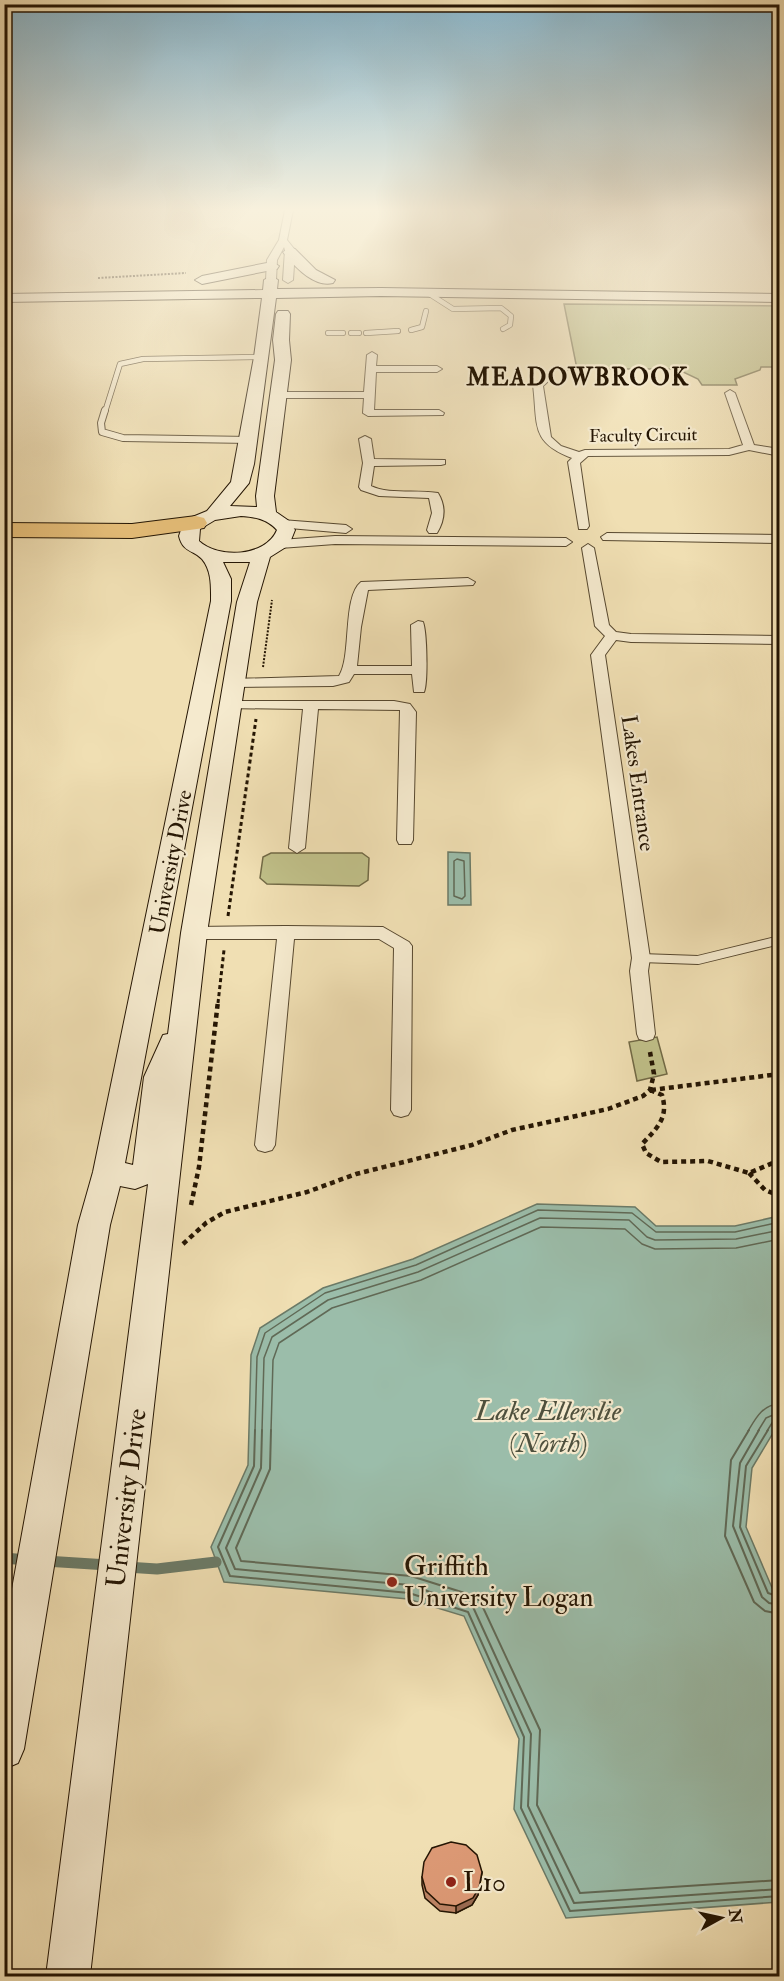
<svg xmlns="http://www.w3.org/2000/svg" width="784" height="1981" font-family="'IM FELL Double Pica',serif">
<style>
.green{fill:#c0c089;stroke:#726a46;stroke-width:1.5}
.water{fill:#9bbdaa;stroke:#6b7a67;stroke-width:1.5}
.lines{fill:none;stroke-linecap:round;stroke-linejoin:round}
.shore-far1{stroke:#606956;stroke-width:1.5}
.shore{stroke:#606956;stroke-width:2}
.stream{stroke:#6b7a67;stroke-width:11}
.secondary-tunnel{stroke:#c7b790;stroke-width:14;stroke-dasharray:14 8;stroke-linecap:butt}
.lane-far2-casing{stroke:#57482f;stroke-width:6}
.lane-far1-casing{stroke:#57482f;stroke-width:8}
.lane-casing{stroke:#57482f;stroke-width:10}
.street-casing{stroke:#57482f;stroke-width:2}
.secondary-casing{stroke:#241503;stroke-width:2}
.highway-casing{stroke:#241503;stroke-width:2}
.path-far2{stroke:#241503;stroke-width:2;stroke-dasharray:2 1.5;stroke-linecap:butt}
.path-far1{stroke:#241503;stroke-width:3;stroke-dasharray:4 3;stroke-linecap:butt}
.path{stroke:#241503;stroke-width:4.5;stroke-dasharray:5 4;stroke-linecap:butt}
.lane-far2{stroke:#f5eace;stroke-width:4.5}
.lane-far1{stroke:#f5eace;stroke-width:6}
.lane{stroke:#f5eace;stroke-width:8}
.street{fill:#f5eace;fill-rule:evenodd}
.secondary{fill:#f5eace;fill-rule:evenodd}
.highway{fill:#e8c07a;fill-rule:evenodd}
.wall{fill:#bd8465;stroke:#241503;stroke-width:1.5}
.shaded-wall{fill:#9a6b52;stroke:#241503;stroke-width:1.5}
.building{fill:#dc9975;stroke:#241503;stroke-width:1.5}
.poi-dot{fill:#8f2418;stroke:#f5eace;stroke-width:2}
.labels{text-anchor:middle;stroke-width:4.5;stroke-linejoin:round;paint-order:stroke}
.far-street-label{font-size:18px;fill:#241503;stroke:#f5eace}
.street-label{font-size:22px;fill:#241503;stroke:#f5eace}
.far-district-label{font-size:24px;font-weight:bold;letter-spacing:1.5px;fill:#241503;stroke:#f5eace}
.near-street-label{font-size:27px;fill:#241503;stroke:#f5eace}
.near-poi-label{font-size:27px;fill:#241503;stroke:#f5eace;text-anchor:start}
.near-water-label{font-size:28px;font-style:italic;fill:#4e503d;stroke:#f5eace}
</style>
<rect width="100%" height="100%" fill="#f0dfb3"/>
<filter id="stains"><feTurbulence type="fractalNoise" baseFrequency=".00333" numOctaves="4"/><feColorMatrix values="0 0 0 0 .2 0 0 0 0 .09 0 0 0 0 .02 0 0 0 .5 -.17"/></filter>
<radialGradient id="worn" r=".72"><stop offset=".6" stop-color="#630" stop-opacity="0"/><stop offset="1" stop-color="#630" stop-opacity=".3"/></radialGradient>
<!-- green -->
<path class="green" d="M564 304 779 306V367H761L760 370 735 379 737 385H702L698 379 677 369H577Z
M271 853H362L369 858 368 880 359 886 267 884 260 878 263 857Z
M657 1037 667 1074 637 1081 629 1042Z"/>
<!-- water -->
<path class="water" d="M448 852 470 853 471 905H448Z
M537 1204 635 1207 656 1226H735L779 1216V1423L752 1468 746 1527 773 1590 779 1592V1902L566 1918 514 1809 519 1739 464 1616 408 1599 224 1582 211 1547 248 1465 251 1355 260 1328 323 1288 413 1259Z"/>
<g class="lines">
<!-- shore-far1 -->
<path class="shore-far1" d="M457 859 464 861 465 896 462 899 454 896V861Z
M255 1431 257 1357 265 1333 325 1293 416 1265 538 1210 632 1213 656 1232H735L780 1222
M262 1431 264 1358 272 1337 328 1300 418 1272 540 1218 629 1220 647 1237 655 1240 736 1239 780 1230
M271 1431 273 1360 279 1343 332 1308 421 1280 541 1227 625 1229 642 1244 655 1249 736 1248 780 1239
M748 1431C757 1416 762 1406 780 1403
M758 1431 766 1418 780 1412
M767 1431 772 1423 780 1420"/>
<!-- shore -->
<path class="shore" d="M255 1430 254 1466 218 1547 230 1576 409 1593 468 1612 524 1737 521 1808 570 1911 780 1896
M262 1430 261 1468 226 1548 235 1569 410 1585 473 1607 531 1734 528 1806 574 1903 780 1889
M271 1430 270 1469 236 1548 241 1561 411 1576 471 1595 480 1601 540 1730 537 1805 580 1893 780 1880
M749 1430 731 1460 725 1536 754 1602 765 1611 780 1614
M759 1430 740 1463 733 1526 762 1597 769 1603 780 1605
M768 1430 746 1466 740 1527 768 1593 780 1597"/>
<!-- stream -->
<path class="stream" d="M4 1558 27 1560
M45 1561 108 1565
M126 1567 157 1569 216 1562"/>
<!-- secondary-tunnel -->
<path class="secondary-tunnel" d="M4 287H8"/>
<!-- lane-far2 casing -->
<g class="lane-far2-casing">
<path id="lane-far2" d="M428 293 453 309 501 308 511 316 510 325 503 329
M411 330 422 327 426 311
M328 333H343
M351 333H359
M366 333 398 331
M105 412 120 364 143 359 262 357"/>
</g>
<!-- lane-far1 casing -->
<g class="lane-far1-casing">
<path id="lane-far1" d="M105 410 101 423 102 432 123 438 250 440"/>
</g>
<!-- lane casing -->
<g class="lane-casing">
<path id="lane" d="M641 958 698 960 780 940"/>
</g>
<!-- street casing -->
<g class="street-casing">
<path id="street" d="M285 210H293L287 240 295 250 293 280 288 283 283 280 285 250 284 247 277 260 276 280 271 283 266 280 267 260 279 240Z
M372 352 377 355 376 366H437L442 369 437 372H376L374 410H439L444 413 443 415 368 416 363 413 364 398H279L274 395 279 392H364L367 355Z
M549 373 554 376 543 386 551 437 561 446 579 452 585 450 729 449 743 445 725 393 730 390 735 393 754 445 780 449V456L749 450 729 455 588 456 580 463 589 526 587 529H579L568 462 572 458C530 442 538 425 533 385Z
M365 436 371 439 374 459 445 460V464L441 465 374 466 371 486C388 495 418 489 438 493 446 506 445 520 437 533H429L427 530 432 513 429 498 379 496 361 490 359 487 363 463 359 439Z
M282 520 346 525 352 529 346 533 278 527 276 524 278 521Z
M607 533 780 535V543L603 540 601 537Z
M335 536 566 538 572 542 566 546 335 544 280 548 274 544 280 540Z
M588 544 594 548 609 625 616 632 631 634 780 636V644L631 642 616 640 605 655 650 958 648 971 655 1034 653 1039 646 1041 639 1039 637 1034 630 971 632 958 591 655 605 636 595 626 582 548Z
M468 578 475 582 473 585 368 590 361 627 357 666H412L411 625 418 621 423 622C427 632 428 683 424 692H414L412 674H354L349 682 333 686 234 687 227 683 234 679 339 676C352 656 342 597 361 582Z
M230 701H394L410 704 416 712 413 840 411 844H399L397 840 400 710 318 709 305 848 297 853 289 848 303 709 225 708 223 705 225 702Z
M286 926 383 927 409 942 412 946 411 1110 408 1115 401 1117 394 1115 391 1110 394 948 379 939H294L275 1145 272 1150 265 1152 258 1150 255 1145 277 939H194L188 937 185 933 188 929 194 927Z"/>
</g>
<!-- secondary casing -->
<g class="secondary-casing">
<path id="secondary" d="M290 248 295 249 316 270 335 280 333 283C314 288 294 266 283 252Z
M272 262 279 266 277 269 202 284 195 280 202 276Z
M271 276 278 280 277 289 381 288 780 294V302L381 296 276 298 254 464 249 483 230 506 257 507 256 496 275 360 273 340 276 314 278 311H288L290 314 289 340 291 360 274 496 276 512 289 521 295 530 289 545 270 557 257 602 207 933 90 1976H46L148 1184 135 1189 120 1186 110 1225 24 1749 18 1763 4 1769V1633L78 1225 93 1172 211 601C211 587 212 571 202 559 194 550 183 553 179 536L182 527 190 518 207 511 231 482 254 357 262 298 4 302V294L263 290 264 280ZM241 516C255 517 267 519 277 530 266 557 218 559 199 541L200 529 215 520ZM223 562H250L237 602 181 933 168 1034 163 1035 144 1077 133 1165 125 1163 231 601V579Z"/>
</g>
<!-- highway casing -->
<g class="highway-casing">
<path id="highway" d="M196 516 204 518 207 523 204 528 132 538 4 537V523L132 524Z"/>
</g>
<!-- path-far2 -->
<path class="path-far2" d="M98 278 186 273
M563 371 579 367
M263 667 272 600"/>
<!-- path-far1 -->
<path class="path-far1" d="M228 916 256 719
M218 1003 224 950"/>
<!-- path -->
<path class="path" d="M650 1090 662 1095C669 1118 657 1128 642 1144L646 1153 661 1162 708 1161 749 1173 780 1160
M651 1090 780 1074
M749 1173 765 1190 780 1196
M191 1205 199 1167 218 1001
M183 1244 206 1223 225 1212 307 1192 356 1174 472 1145 512 1130 608 1109 643 1096 650 1090 654 1074 650 1052"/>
<!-- lane-far2 -->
<use href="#lane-far2" class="lane-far2"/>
<!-- lane-far1 -->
<use href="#lane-far1" class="lane-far1"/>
<!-- lane -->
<use href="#lane" class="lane"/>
<!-- street -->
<use href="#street" class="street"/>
<!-- secondary -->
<use href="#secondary" class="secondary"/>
<!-- highway -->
<use href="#highway" class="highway"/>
</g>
<!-- wall -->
<path class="wall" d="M482 1872 478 1895 472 1905 456 1913 440 1911 425 1898 422 1885V1877Z"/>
<!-- shaded-wall -->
<path class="shaded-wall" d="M482 1872 478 1895 472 1905 456 1913V1906Z"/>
<!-- building -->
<path class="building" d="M451 1842 466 1845 477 1855 482 1872 479 1888 473 1898 456 1906 440 1904 426 1891 422 1877 424 1862 432 1848Z"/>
<!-- sky -->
<linearGradient id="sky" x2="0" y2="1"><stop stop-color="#89b8cf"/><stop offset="0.43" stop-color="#f8f1dd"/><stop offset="1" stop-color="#f8f1dd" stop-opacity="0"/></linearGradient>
<rect width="784" height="487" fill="url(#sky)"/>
<!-- markers -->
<g class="poi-dot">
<circle cx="392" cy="1582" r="6"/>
<circle cx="451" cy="1882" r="6"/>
</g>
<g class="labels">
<!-- far-street labels -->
<g class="far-street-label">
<text transform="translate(643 435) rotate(-1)" y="6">Faculty Circuit</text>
</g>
<!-- street labels -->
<g class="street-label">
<text transform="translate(639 783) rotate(82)" y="8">Lakes Entrance</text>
<text transform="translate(170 862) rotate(-79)" y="8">University Drive</text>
</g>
<!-- far-district labels -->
<g class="far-district-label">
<text x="578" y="385">MEADOWBROOK</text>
</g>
<!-- near-street labels -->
<g class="near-street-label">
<text transform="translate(126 1498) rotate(-83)" y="9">University Drive</text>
</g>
<!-- near-poi labels -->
<g class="near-poi-label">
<text x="404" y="1575">Griffith<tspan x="404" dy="31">University Logan</tspan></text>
<text x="463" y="1891">L10</text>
</g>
<!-- near-water labels -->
<g class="near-water-label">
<text x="548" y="1420">Lake Ellerslie<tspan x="548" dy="32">(North)</tspan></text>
</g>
</g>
<!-- margin -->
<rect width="784" height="1981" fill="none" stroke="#f0dfb3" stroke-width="24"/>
<rect x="6" y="6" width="772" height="1969" fill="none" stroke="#241503" stroke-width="3"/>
<rect x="12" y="12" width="760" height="1957" fill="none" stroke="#241503" stroke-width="1.5"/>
<!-- north arrow -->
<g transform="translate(721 1918) rotate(82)" stroke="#f5eace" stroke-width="4.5" paint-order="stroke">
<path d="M0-4.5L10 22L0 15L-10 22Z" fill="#241503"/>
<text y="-9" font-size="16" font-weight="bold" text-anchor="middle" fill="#241503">N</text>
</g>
<rect width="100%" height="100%" filter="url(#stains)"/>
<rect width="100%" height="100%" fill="url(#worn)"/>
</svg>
